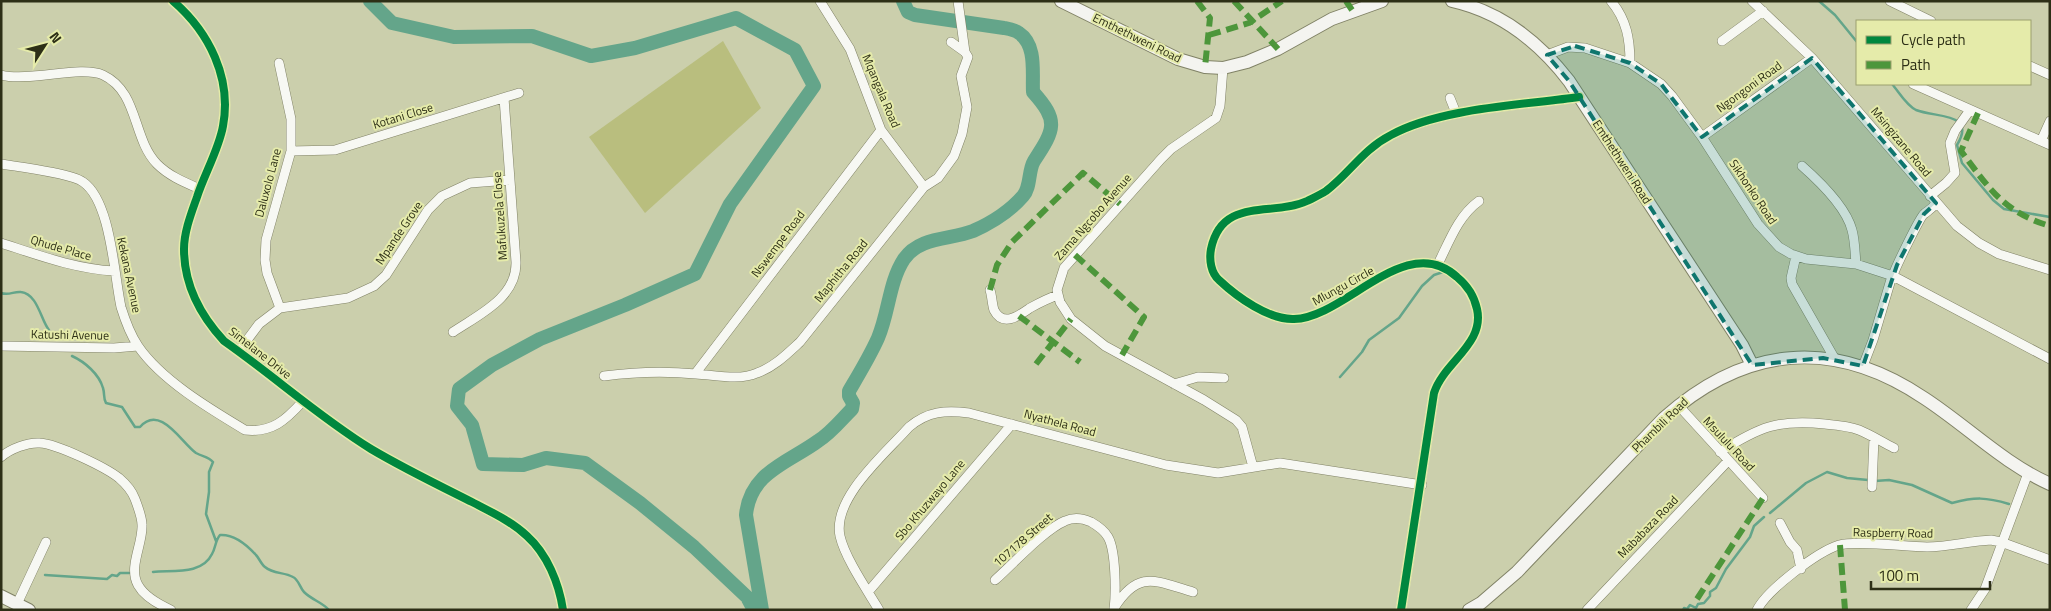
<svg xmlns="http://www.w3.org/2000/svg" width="2051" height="611" font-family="'Titillium Web',sans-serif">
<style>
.green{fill:#b9be7e}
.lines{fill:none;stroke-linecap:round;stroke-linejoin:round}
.stream{stroke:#64a58a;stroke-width:2.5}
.river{stroke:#64a58a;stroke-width:14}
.street-casing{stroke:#808266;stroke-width:10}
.secondary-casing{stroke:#808266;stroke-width:14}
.street{stroke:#f7f8f3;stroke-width:9}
.secondary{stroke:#f4f4f0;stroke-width:12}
.quiet{stroke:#4d963b;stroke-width:6;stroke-dasharray:12 6;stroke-linecap:butt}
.cycleway-casing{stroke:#e5ebaa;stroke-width:11}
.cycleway{stroke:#00873e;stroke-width:8}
.marked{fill:#0f766e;fill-opacity:0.2;stroke:#0f766e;stroke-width:4;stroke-dasharray:10 6;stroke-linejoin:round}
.labels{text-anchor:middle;stroke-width:4;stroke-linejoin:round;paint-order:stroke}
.street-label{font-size:12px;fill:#2d2f16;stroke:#e5ebaa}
</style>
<rect width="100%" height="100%" fill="#cbcfac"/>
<!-- green -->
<path class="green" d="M723 41 761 108 645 213 589 137Z"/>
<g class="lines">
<!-- stream -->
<path class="stream" d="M1819 1 1835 15 1857 42
M1892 84C1899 92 1906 105 1916 110 1936 118 1977 112 1957 145L1962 163 1993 200 2004 209 2050 217
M1 293C9 296 14 291 21 292 38 294 41 321 49 330
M72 356C85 362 99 374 103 388 105 394 103 398 106 403L122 407 135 427H140C160 404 181 442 196 453 203 457 208 456 213 462L209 472V492L206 514 216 541
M1340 377 1362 352 1369 340 1399 318 1422 286 1434 275 1443 272
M1875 481 1889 480 1912 485 1952 503C1975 497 1986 497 2009 504
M1770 513 1806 483 1827 472 1847 478 1868 480
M153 572C173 570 202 575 212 554 216 547 215 541 220 535 234 534 247 545 256 555 259 558 261 564 265 567 273 574 284 572 293 577 299 580 300 588 304 592 312 600 322 602 329 610
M45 575 107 579 112 575 117 576 120 573H129
M1683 610 1684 608 1687 609 1690 605 1696 608 1698 604 1704 603 1710 596V592L1716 588 1726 569 1750 537 1754 526 1764 517"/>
<!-- river -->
<path class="river" d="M370 1 392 23 454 37 532 36 591 56 635 48 736 18 795 50 814 86 730 204 695 274 625 305 540 339 492 365 459 389 457 406 472 425 483 464 523 465 546 458 585 463 640 503 694 547 747 597 754 610
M762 610 746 515C750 472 788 463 818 441 831 433 841 420 852 409L853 403 849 396V391C859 374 870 356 878 338 889 312 889 282 904 259 920 236 950 240 973 231 991 223 1010 211 1023 196 1031 187 1028 171 1034 161 1055 129 1059 121 1033 92 1032 73 1037 45 1019 33 1015 30 1009 29 1004 28L915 15 908 12 903 1"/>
<!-- street casing -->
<g class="street-casing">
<path id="street" d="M173 1C209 32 232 78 223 126 219 149 204 175 197 197 191 214 184 232 184 249 184 285 200 315 224 341 274 376 319 417 371 449 403 468 438 485 472 502 491 512 511 521 527 536 547 554 559 583 563 610
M820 1 850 49 881 130 924 187
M958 1 965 52
M1611 1C1627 20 1630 40 1630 63
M1752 1 1812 58 1957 226 1979 243 1999 254 2050 270
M1890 1 1931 21
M1722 41 1763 11
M1547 55 1568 47 1585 48 1630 63 1661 84 1672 96 1702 137 1758 224 1779 247 1791 254 1806 259 1856 264 1893 276 2050 359
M279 63 291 119V151L266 240 265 260 267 273 280 308
M2030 66 2050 75
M1223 68 1220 106 1216 118 1171 149 1161 159 1064 268 1057 290 1060 302 1071 319 1105 346 1204 400 1236 420 1242 427 1253 467
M1 75C30 82 81 65 103 75 139 92 132 138 157 164 169 176 184 182 200 189
M1913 84 2050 145
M1450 98 1456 113
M1702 137 1812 58
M2041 141 2050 121
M291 151 335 150 519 93
M1 164C19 167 70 173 83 182 111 201 114 275 121 307 125 320 130 334 138 346 161 380 210 409 245 430 272 433 286 420 303 401
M1802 166C1819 181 1846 207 1852 230 1855 241 1855 253 1856 264
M1930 196 1946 183 1955 173 1950 143 1955 131 1970 110
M1 243C38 255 75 269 115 271
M1796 256 1791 278 1792 284 1836 361
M1438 264C1449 242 1458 216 1479 201
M1893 276C1894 270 1920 217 1924 214 1929 210 1932 209 1936 203
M990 290C992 296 992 304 994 310 1003 328 1020 315 1030 308 1039 303 1049 298 1058 295
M453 332C478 315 517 298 516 262L504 98
M1 346 114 348 138 346
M239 351 259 324 280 308 348 298 374 286 386 275 428 210 442 196 470 183 510 180
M1863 366 1873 340 1892 276
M695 374 881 130
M604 376C634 372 666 371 696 374 715 375 739 381 757 373 774 367 787 354 800 342L924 187 938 178 954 156 962 134 967 107 961 76 968 57 965 52 951 42
M1174 384 1198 377 1224 378
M1678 405 1763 498
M1720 452C1759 427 1778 419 1825 424 1836 425 1849 426 1859 430 1871 435 1882 442 1894 448
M1 457C10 449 28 442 40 443 57 444 105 467 119 478 126 484 132 491 135 499 138 507 142 517 142 525 143 544 128 567 138 585 144 596 160 605 171 610
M1872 487 1874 438
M1780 523 1790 542 1797 550 1801 569
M995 580C1012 565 1045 529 1065 521 1074 517 1082 518 1091 522 1098 526 1104 530 1108 537 1116 551 1116 593 1114 610
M868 592 1012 424
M17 604 46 542
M1114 608C1139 569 1155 581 1193 592
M879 610C867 590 845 558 840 536 832 498 886 453 909 427 928 411 946 410 969 413L1166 465 1218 473 1280 463 1422 485
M1401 610 1434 393C1444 362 1485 344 1477 309 1474 295 1468 286 1457 277 1406 230 1345 318 1294 319 1269 320 1237 297 1219 280 1211 273 1209 260 1211 249 1222 196 1273 217 1307 201 1313 198 1320 195 1326 191 1350 173 1362 150 1391 135 1440 108 1523 105 1579 97
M1587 610 1728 461
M1757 610C1767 590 1817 552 1839 545 1859 540 1905 547 1927 547 1948 547 1970 541 1991 540L2001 542 2050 560
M1971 610 1985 589 2028 473"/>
</g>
<!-- secondary casing -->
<g class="secondary-casing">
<path id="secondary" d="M1061 1 1178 59 1205 67 1223 68 1247 62 1278 49 1332 19 1382 1
M1452 1C1502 12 1539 42 1569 81L1742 345 1752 365
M1 596 29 610
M1469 610 1481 603 1517 572 1664 418C1745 346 1833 337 1924 398 1967 426 2003 463 2050 484"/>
</g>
<!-- street -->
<use href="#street" class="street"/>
<!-- secondary -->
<use href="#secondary" class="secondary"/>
<!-- quiet -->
<path class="quiet" d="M1197 1 1210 18 1205 67
M1234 1 1278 49
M1346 1 1352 10
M1209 35 1249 23 1282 1
M1978 113 1961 151C1989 188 2003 212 2050 226
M1075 255 1144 317 1122 355
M990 290 997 265 1012 242 1083 173 1120 204
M1019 316 1080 362
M1036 364 1071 319
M1840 545 1845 610
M1697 599 1763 498"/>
<!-- cycleway casing -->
<g class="cycleway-casing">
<path id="cycleway" d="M173 1C209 32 232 78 223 126 219 149 204 175 197 197 191 214 184 232 184 249 184 285 200 315 224 341 274 376 319 417 371 449 403 468 438 485 472 502 491 512 511 521 527 536 547 554 559 583 563 610
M1401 610 1434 393C1444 362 1485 344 1477 309 1474 295 1468 286 1457 277 1406 230 1345 318 1294 319 1269 320 1237 297 1219 280 1211 273 1209 260 1211 249 1222 196 1273 217 1307 201 1313 198 1320 195 1326 191 1350 173 1362 150 1391 135 1440 108 1523 105 1579 97"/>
</g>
<!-- cycleway -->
<use href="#cycleway" class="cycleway"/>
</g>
<!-- marked area -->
<path class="marked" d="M1575 46 1630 63 1661 84 1702 137 1812 58 1936 203 1924 214 1897 265 1863 366 1823 358 1752 365 1569 81 1547 55Z"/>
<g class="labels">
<!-- street labels -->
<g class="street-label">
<text transform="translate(1137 38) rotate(26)" y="4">Emthethweni Road</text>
<text transform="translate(1749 87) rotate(-36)" y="4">Ngongoni Road</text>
<text transform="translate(881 91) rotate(67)" y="4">Mqangala Road</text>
<text transform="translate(403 116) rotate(-17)" y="4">Kotani Close</text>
<text transform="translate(1901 142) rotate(50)" y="4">Msingizane Road</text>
<text transform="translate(1622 162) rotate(57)" y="4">Emthethweni Road</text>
<text transform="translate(268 183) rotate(-75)" y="4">Daluxolo Lane</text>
<text transform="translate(1753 192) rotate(56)" y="4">Sikhonko Road</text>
<text transform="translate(500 216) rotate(-94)" y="4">Mafukuzela Close</text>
<text transform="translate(1093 217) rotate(-49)" y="4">Zama Ngcobo Avenue</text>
<text transform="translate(399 233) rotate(-56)" y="4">Mpande Grove</text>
<text transform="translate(778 244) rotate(-53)" y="4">Nswempe Road</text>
<text transform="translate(61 248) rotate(16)" y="4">Qhude Place</text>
<text transform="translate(841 271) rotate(-51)" y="4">Maphitha Road</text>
<text transform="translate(129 275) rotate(78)" y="4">Kekana Avenue</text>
<text transform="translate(1343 286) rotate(-29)" y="4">Mlungu Circle</text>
<text transform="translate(70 335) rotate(1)" y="4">Katushi Avenue</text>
<text transform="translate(260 353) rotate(38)" y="4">Simelane Drive</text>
<text transform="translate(1060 423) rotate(15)" y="4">Nyathela Road</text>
<text transform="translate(1660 425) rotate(-44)" y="4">Phambili Road</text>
<text transform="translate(1729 444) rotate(47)" y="4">Msululu Road</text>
<text transform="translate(930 500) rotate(-50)" y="4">Sbo Khuzwayo Lane</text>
<text transform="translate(1648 527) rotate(-46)" y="4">Mababaza Road</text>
<text transform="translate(1893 533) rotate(1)" y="4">Raspberry Road</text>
<text transform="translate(1023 540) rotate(-41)" y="4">107178 Street</text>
</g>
</g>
<!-- border -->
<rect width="2051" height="611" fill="none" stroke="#2d2f16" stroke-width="5"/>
<!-- legend -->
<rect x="1856" y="20" width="175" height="65" fill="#e5ebaa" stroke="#9ba06f"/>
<rect x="1866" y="36" width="25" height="8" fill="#00873e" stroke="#9ba06f"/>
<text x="1901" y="45" font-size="15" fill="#2d2f16">Cycle path</text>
<rect x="1866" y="61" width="25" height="8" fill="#4d963b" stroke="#9ba06f"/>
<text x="1901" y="70" font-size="15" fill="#2d2f16">Path</text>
<!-- north arrow -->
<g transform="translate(45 45) rotate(54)" stroke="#e5ebaa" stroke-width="4" paint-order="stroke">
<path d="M0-4L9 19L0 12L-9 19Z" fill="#2d2f16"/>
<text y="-8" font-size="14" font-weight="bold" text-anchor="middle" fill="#2d2f16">N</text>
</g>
<!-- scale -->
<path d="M1871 581v8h119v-8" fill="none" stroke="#2d2f16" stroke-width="2.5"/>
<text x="1878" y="581" font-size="15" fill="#2d2f16" stroke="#e5ebaa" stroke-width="4" paint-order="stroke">100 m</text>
</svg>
